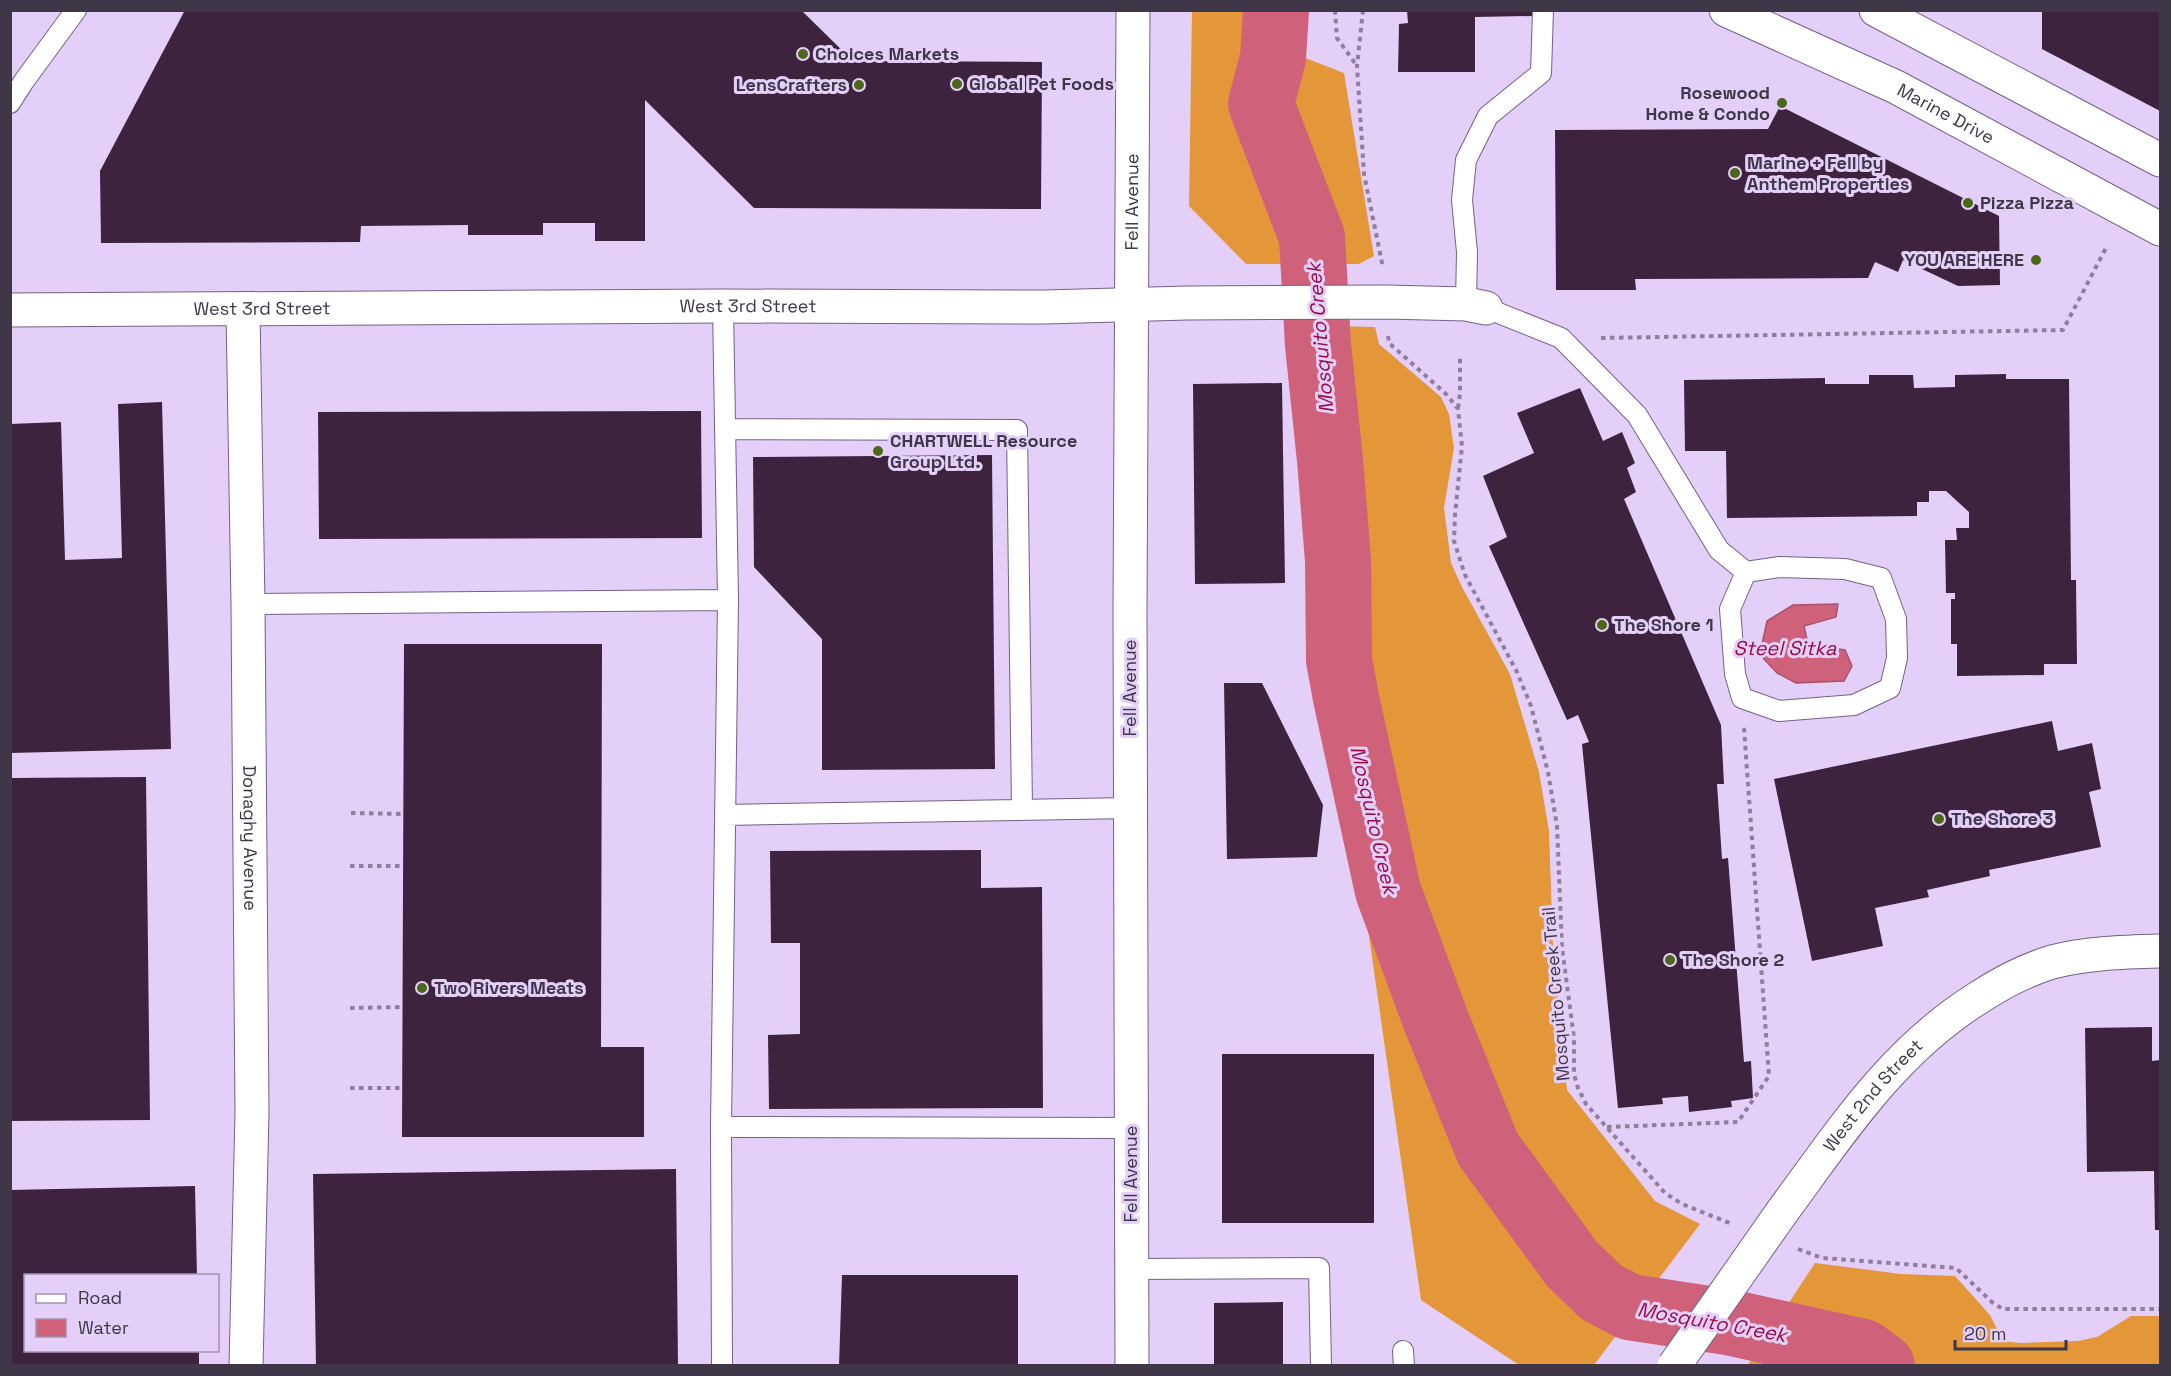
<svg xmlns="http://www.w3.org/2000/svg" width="2171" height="1376" font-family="'Space Grotesk',sans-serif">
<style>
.forest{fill:#e39738}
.water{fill:#cf617a;stroke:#a4546b;stroke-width:1.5}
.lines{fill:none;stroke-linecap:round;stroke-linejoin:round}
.river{stroke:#cf617a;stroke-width:66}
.building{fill:#3e233e}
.lane-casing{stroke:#746186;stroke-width:22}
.street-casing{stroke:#746186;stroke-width:35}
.secondary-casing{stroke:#746186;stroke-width:35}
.path{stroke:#8e7f9c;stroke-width:4;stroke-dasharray:4.5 4.5;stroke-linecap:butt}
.lane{stroke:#fff;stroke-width:20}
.street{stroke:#fff;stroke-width:33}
.secondary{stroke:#fff;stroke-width:33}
.secondary-bridge-casing{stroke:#746186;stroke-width:35;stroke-linecap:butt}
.secondary-bridge{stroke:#fff;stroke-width:33}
.poi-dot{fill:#4b671a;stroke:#e4cff9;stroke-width:2}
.labels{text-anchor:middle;stroke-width:6;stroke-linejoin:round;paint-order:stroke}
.poi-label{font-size:18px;font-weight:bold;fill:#3f3747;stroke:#e4cff9;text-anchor:start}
.street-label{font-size:18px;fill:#3f3747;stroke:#e4cff9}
.water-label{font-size:20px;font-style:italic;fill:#990d42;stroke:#e4cff9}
</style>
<rect width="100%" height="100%" fill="#e4cff9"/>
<!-- forest -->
<path class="forest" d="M1192 11H1266L1267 43 1344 73 1374 256 1359 264H1246L1189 206Z
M1291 325 1375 327 1379 344 1441 397 1449 414 1454 448 1444 508 1451 563 1462 587 1510 674 1539 772 1549 831 1553 947 1567 1090 1655 1201 1700 1224 1594 1365H1519L1421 1300 1324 621Z
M1815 1263 1901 1274 1955 1276 1990 1315 2003 1341 2020 1343 2078 1341 2097 1337 2131 1316H2160V1365H1748Z"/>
<!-- water -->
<path class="water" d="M1838 604 1836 617 1804 626 1808 644 1845 650 1852 666 1844 681 1796 683 1777 673 1763 658 1762 644 1767 621 1793 605Z"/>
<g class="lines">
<!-- river -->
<path class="river" d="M1276 10 1273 58 1261 104 1312 237 1318 345 1330 460 1338 560 1339 660 1346 698 1388 891 1435 1018 1488 1149 1572 1264 1601 1292 1629 1307 1728 1322 1863 1352 1882 1366"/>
</g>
<!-- building -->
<path class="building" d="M185 10H801L853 61 1042 62 1041 209 754 208 645 100V241H595V223H543V235H468V225L361 226 360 242 101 243 100 171Z
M1407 10H1533V16L1475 17V72H1398L1399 24 1408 23Z
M2042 10H2160V111L2042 49Z
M1780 106 1999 216 2000 285 1958 286 1903 260 1898 272 1875 262 1868 278 1635 279 1636 290H1556L1555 130 1768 129Z
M2006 374V379H2069L2071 580H2076L2077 664H2044V675L1957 676V644H1951V599H1955V593H1946L1945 540H1957L1956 528H1969V512L1946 491H1929V502H1917V516L1727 518 1726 451H1685L1684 380 1825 378V384H1869V375H1913L1914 388 1955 387V375Z
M1282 383 1285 583 1195 584 1193 384Z
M1580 388 1603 441 1622 432 1635 463 1627 468 1636 492 1624 499 1721 725 1724 784H1717L1722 859 1728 858 1744 1062 1751 1061 1753 1098 1731 1101 1732 1107 1689 1112 1688 1096 1662 1098 1663 1104 1618 1108 1582 744 1589 742 1578 715 1567 720 1489 546 1507 537 1483 476 1534 453 1517 413Z
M162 402 171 749 10 753V424L61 422 65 560 122 558 118 404Z
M701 411 702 538 319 539 318 412Z
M992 455 995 769 822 770V639L754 567 753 457Z
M404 644H602L601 1047H644V1137H402Z
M1224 683H1262L1323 805 1317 857 1227 859Z
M2052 721 2058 751 2092 743 2101 789 2089 792 2101 847 1989 870 1990 876 1927 890 1929 897 1875 908 1883 946 1812 961 1774 779Z
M146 777 150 1120 10 1121V778Z
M981 850V888L1042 887 1043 1108 769 1109 768 1035 800 1034V943H771L770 851Z
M2152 1027V1061L2160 1060V1230H2155L2154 1171 2087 1172 2085 1028Z
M1222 1054H1374V1223H1222Z
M676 1169 678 1366H316L313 1174Z
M195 1186 197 1276H26V1350H199V1366H10V1190Z
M842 1275H1018V1366H839Z
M1283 1302V1366H1214V1303Z"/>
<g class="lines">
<!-- lane casing -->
<g class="lane-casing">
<path id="lane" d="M10 103 24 81 76 10
M1466 304 1467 252 1462 200 1466 160 1488 116 1541 73 1543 10
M1486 308 1561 338 1637 415 1719 550 1746 572
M725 429 1017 430 1022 809
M1780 567 1845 569 1881 578 1896 619 1897 658 1890 688 1854 705 1779 711 1742 698 1735 674 1730 609 1746 572Z
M248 604 728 600
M725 815 1130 808
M721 1127 1130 1128
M1131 1269 1319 1268 1321 1365
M1403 1351 1404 1366
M722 1366 721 1127 728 600 723 306"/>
</g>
<!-- street casing -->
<g class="street-casing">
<g id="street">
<path id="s1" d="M10 310 723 306 1045 307 1187 303 1386 302 1466 304 1486 308"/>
<path id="s2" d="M243 310 248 604 252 1113 246 1366"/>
</g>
</g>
<!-- secondary casing -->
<g class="secondary-casing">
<g id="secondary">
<path id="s3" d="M1726 10 1896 87 2160 229"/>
<path d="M1876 10 2160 160"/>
<path id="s4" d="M1782 1212C1841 1132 1892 1052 1978 998 2001 983 2026 970 2052 962 2087 953 2124 952 2160 951"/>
<path id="s5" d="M1132 1366 1130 613 1133 10"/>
</g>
</g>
<!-- path -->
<path class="path" d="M1335 10 1337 38 1357 66
M1363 10 1357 66 1364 174 1383 268
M1388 336 1389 343 1447 395 1458 409 1462 446 1455 515 1454 541 1465 575 1517 672 1531 706 1548 772 1557 826 1562 948 1574 1038V1074L1578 1088 1586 1104 1665 1193 1682 1204 1732 1224
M1601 338 2063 330 2107 246
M1458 408 1460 394V357
M351 813 403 814
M350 866H403
M350 1008 402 1007
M350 1088H402
M1607 1127 1738 1122 1769 1076 1744 728
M1798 1249 1822 1258 1956 1268 1993 1303 2003 1309H2160"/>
<!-- lane -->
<use href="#lane" class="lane"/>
<!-- street -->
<use href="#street" class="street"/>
<!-- secondary -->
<use href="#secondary" class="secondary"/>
<!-- secondary-bridge casing -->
<g class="secondary-bridge-casing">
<path id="secondary-bridge" d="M1674 1366 1782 1212"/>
</g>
<!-- secondary-bridge -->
<use href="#secondary-bridge" class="secondary-bridge"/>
</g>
<!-- markers -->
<g class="poi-dot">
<circle cx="803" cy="54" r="6"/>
<circle cx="957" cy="84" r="6"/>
<circle cx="859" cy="85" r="6"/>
<circle cx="1782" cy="103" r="6"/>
<circle cx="1735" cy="173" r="6"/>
<circle cx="1968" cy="203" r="6"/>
<circle cx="2036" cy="260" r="6"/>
<circle cx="878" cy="451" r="6"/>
<circle cx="1602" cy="625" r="6"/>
<circle cx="1939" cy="819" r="6"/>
<circle cx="1670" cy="960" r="6"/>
<circle cx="422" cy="988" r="6"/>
</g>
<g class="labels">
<!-- poi labels -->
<g class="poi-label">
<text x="815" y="60">Choices Markets</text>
<text x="969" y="90">Global Pet Foods</text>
<text x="847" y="91" text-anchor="end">LensCrafters</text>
<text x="1770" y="99" text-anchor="end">Rosewood<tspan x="1770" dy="21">Home &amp; Condo</tspan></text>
<text x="1747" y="169">Marine + Fell by<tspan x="1747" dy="21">Anthem Properties</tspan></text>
<text x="1980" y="209">Pizza Pizza</text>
<text x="2024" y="266" text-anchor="end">YOU ARE HERE</text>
<text x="890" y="447">CHARTWELL Resource<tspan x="890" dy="21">Group Ltd.</tspan></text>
<text x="1614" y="631">The Shore 1</text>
<text x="1951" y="825">The Shore 3</text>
<text x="1682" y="966">The Shore 2</text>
<text x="434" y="994">Two Rivers Meats</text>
</g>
<!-- street labels -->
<g class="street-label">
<text dy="6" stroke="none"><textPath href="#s3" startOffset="243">Marine Drive</textPath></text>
<text dy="6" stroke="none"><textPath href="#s5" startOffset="1164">Fell Avenue</textPath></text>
<text dy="6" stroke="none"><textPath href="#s1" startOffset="738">West 3rd Street</textPath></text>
<text dy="6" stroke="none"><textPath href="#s1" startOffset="252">West 3rd Street</textPath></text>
<text transform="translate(1130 688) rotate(-90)" y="6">Fell Avenue</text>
<text dy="6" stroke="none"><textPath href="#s2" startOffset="528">Donaghy Avenue</textPath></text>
<text transform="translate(1556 994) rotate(-95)" y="6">Mosquito Creek Trail</text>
<text dy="6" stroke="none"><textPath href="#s4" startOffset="148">West 2nd Street</textPath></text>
<text transform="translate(1131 1174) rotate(-90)" y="6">Fell Avenue</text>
</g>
<!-- water labels -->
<g class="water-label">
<text transform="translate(1320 338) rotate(-95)" y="7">Mosquito Creek</text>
<text x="1785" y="655">Steel Sitka</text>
<text transform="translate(1374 820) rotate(77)" y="7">Mosquito Creek</text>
<text transform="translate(1712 1322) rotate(10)" y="7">Mosquito Creek</text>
</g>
</g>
<!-- border -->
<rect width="2171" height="1376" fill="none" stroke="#3f3747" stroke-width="24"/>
<!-- legend -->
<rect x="24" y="1274" width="195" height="78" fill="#e4cff9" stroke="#a292b2" stroke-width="1.5"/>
<rect x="36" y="1294" width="30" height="9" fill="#ffffff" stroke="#a292b2" stroke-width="1.5"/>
<text x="78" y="1304" font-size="18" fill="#3f3747">Road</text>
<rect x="36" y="1319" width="30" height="18" fill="#cf617a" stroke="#a292b2" stroke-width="1.5"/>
<text x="78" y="1334" font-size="18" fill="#3f3747">Water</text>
<!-- scale -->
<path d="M1955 1340v9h111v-9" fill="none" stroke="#3f3747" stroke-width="3"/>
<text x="1964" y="1340" font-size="18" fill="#3f3747" stroke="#e4cff9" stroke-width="4.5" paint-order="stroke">20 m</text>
</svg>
